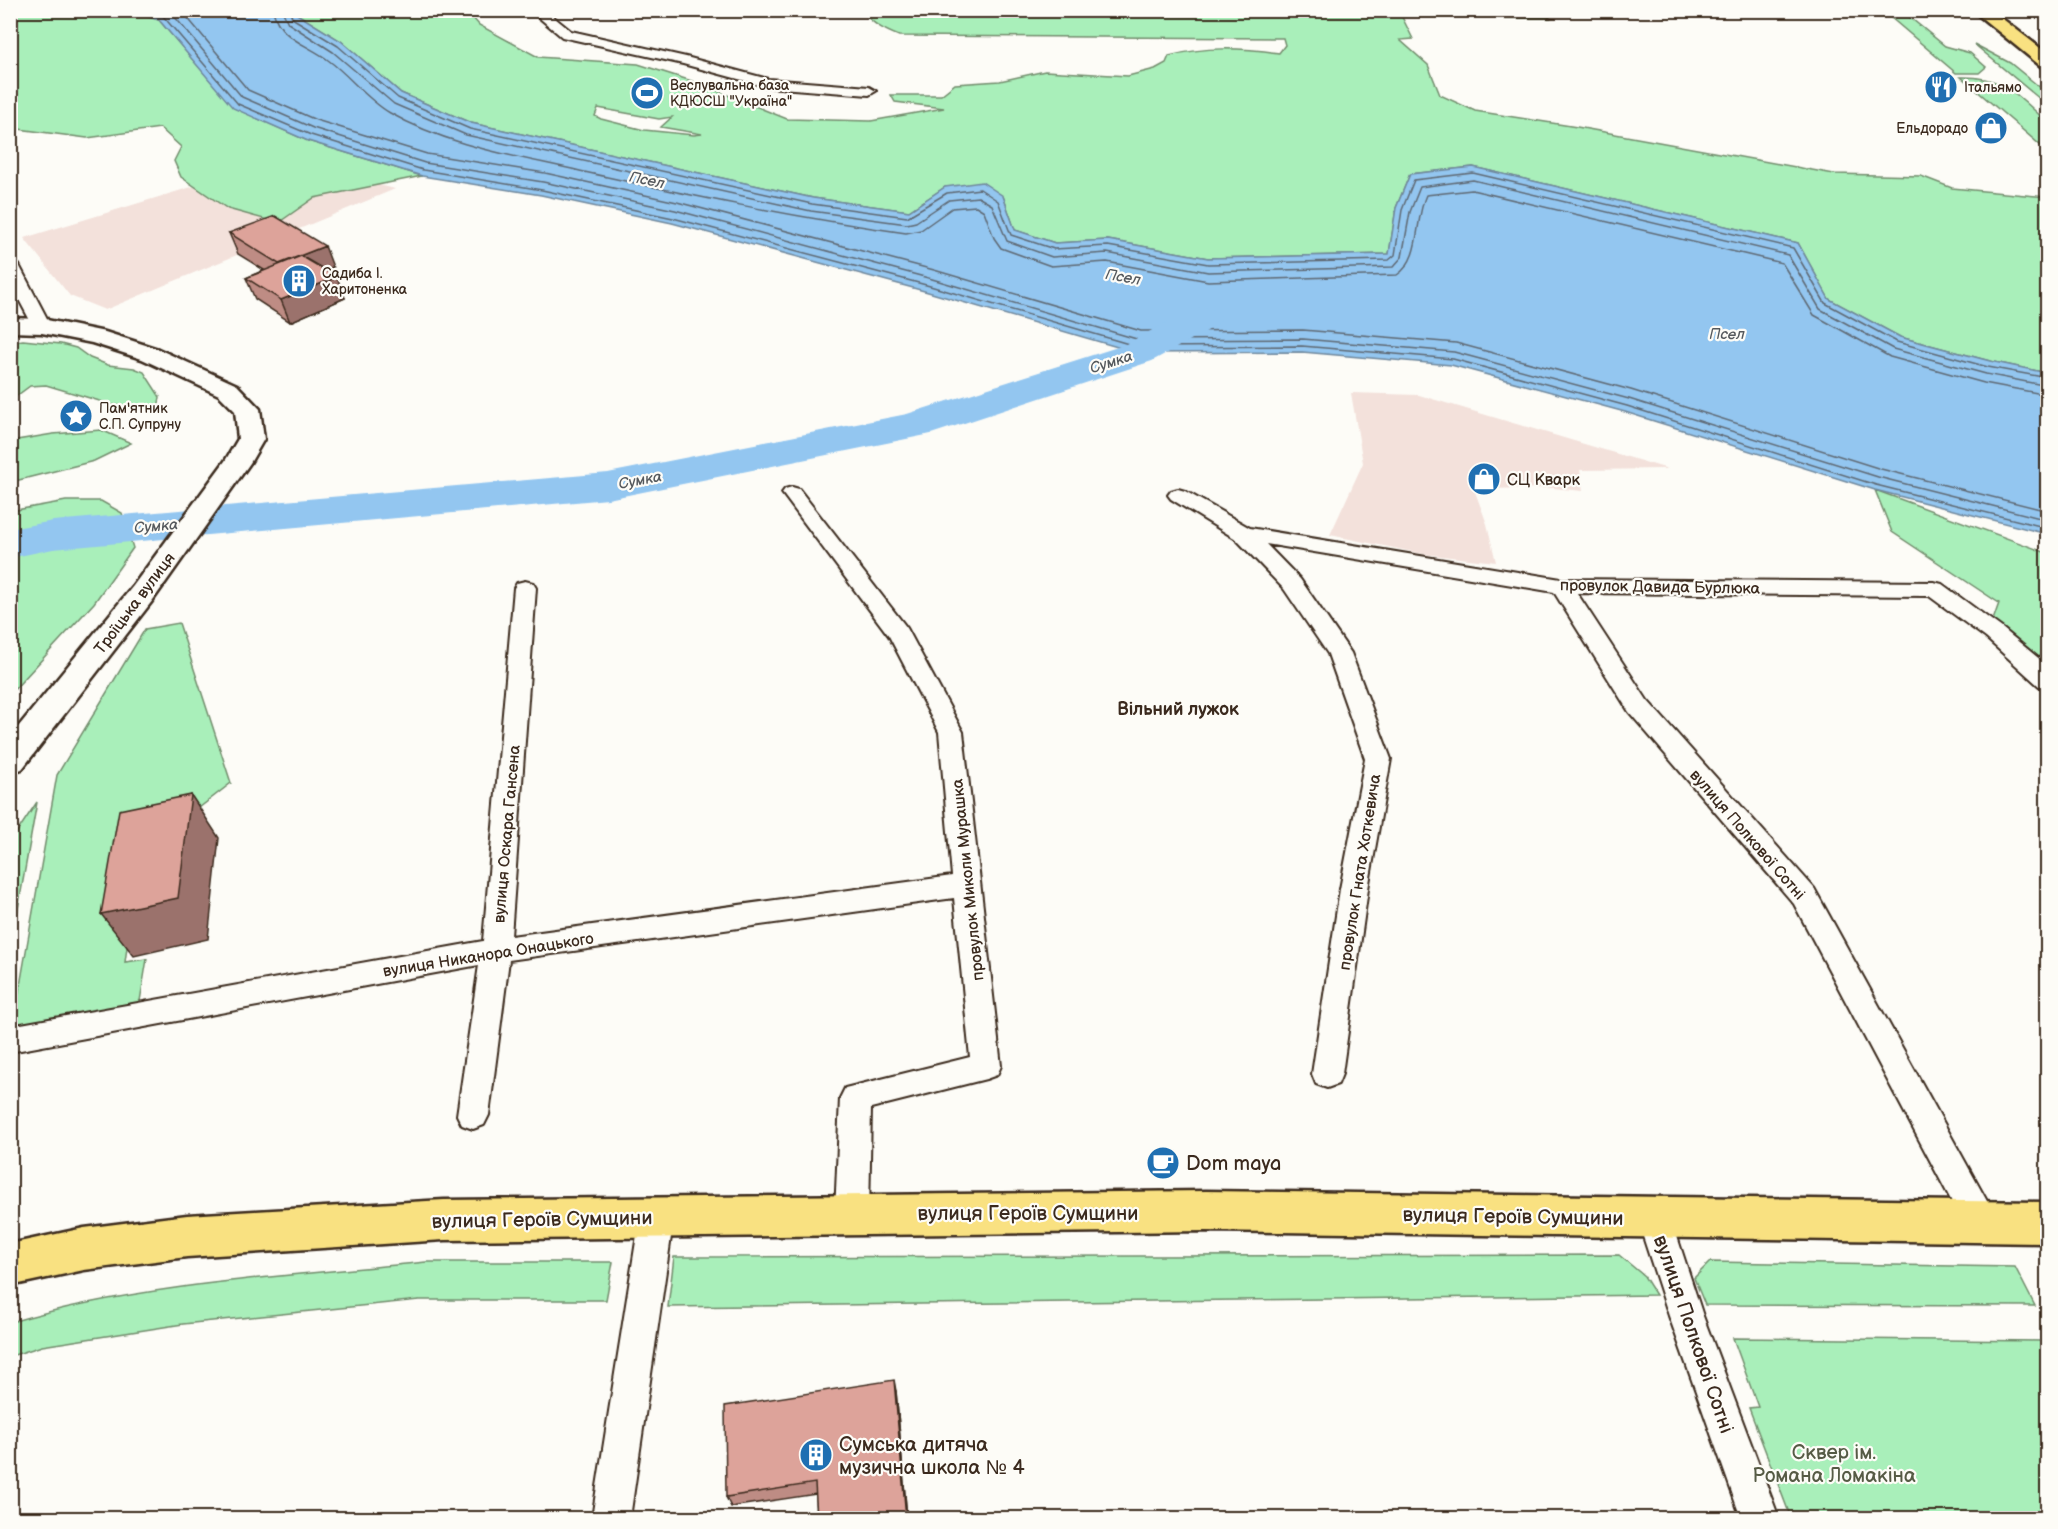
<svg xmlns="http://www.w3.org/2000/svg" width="2058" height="1529" font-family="'Balsamiq Sans',sans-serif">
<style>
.built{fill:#f3e1db}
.green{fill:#a9efba;stroke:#728c6c;stroke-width:1.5;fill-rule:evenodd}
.water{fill:#93c6f0;stroke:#70889c;stroke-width:1.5}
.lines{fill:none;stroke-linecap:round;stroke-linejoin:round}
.shore{stroke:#5e6872;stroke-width:1.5}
.river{fill:#93c6f0;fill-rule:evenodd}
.street-casing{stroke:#3b2a1e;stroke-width:4}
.secondary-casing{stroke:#3b2a1e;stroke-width:5}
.primary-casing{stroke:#3b2a1e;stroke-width:5}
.street{fill:#fdfcf7;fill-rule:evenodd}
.secondary{fill:#fdfcf7;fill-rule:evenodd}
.primary{fill:#f9e181;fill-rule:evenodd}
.wall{fill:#be8c84;stroke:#3b2a1e;stroke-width:1.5}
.shaded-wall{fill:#9b726c;stroke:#3b2a1e;stroke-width:1.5}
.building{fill:#dda39a;stroke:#3b2a1e;stroke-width:1.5}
.labels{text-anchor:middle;stroke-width:4.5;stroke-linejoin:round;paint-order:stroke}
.far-poi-label{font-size:14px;fill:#3b2a1e;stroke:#fdfcf7;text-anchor:start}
.far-water-label{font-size:15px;font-style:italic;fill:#55595d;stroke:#fdfcf7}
.poi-label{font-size:16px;fill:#3b2a1e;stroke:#fdfcf7;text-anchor:start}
.street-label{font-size:16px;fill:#3b2a1e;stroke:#fdfcf7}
.neighbourhood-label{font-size:18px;font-weight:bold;fill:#3b2a1e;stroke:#fdfcf7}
.near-poi-label{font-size:20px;fill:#3b2a1e;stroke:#fdfcf7;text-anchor:start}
.near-street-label{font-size:20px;fill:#3b2a1e;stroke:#fdfcf7}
.near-park-label{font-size:20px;fill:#565b45;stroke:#fdfcf7}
</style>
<rect width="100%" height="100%" fill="#fdfcf7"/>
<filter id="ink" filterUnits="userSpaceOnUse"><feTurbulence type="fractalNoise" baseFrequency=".0167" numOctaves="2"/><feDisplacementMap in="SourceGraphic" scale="12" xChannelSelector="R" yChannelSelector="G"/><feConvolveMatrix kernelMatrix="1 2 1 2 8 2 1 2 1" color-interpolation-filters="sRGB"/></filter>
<g filter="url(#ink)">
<!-- built -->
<path class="built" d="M280 160 395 189 105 310 70 296 24 238Z
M1351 393 1419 395 1668 469 1580 470 1583 491 1553 488 1474 489 1487 524 1496 562 1423 554 1330 535 1363 463Z"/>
<!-- green -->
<path class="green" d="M11 11H129L159 20 234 108 308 141 422 176 314 198 278 223 228 209 181 177 174 161 181 147 160 128 87 138 11 128Z
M292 11H467L479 25 538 57 638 64 695 82 787 119 871 121 944 108 895 102 891 95H941L955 84 1000 81 1045 71 1128 76 1155 69 1166 63 1169 56C1205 46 1242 48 1279 53L1285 45 1283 38 899 36C884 30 872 24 863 11H1399L1413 39 1400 40 1428 65 1440 95 1475 111 1577 127 1834 174 1921 176 1952 188 2047 197V373L1990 361 1900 337 1829 299 1798 243 1473 167 1410 174 1396 208 1389 254 1208 258 1108 240 1055 243 1015 230 1003 196 945 187 909 211 813 198 471 123 401 93 341 41ZM598 108 659 119 672 117 661 127 702 134 694 135 644 130 601 119 595 116Z
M1493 11H1544L1550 18H1498Z
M1883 11H1902L1945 46 1970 53 1986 67 1979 73H1956Z
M1974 44 2010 63 2047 93V105Z
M1961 77C2005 76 2017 95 2047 122V151Z
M23 340 61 344 76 348 90 358 108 365 134 368 144 372 160 397 158 409 113 405 46 385 30 386 11 400V342Z
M101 430 131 443 94 461 11 482V441L53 434Z
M1875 490 2047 553V675L1991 626 1999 603 1892 532Z
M66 501H101L122 513 133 548 94 603 11 693V511Z
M179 623 231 783 140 854 125 962 147 959 139 1007 12 1031 57 775 145 629Z
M37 802 11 948V841Z
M1619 1255 1644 1276 1656 1295 668 1307 674 1257Z
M426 1262H613L606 1300H419L183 1324 42 1346 11 1356V1322C143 1283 288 1276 426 1262Z
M1710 1262 2015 1267 2035 1306 1705 1305 1694 1278Z
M1733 1338 2042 1341 2048 1353 2047 1518H1791L1749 1408 1758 1407Z"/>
<!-- water -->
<path class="water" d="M129 11H292L341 41 401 93 471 123 813 198 909 211 945 187 982 182 1003 196 1015 230 1055 243 1108 240 1208 258 1389 254 1396 208 1410 174 1473 167 1798 243 1829 299 1900 337 1990 361 2047 373V534L1875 490 1625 412 1451 365 1302 352 1138 353 928 292 672 223 541 195 422 176 308 141 233 108 159 20Z"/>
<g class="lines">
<!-- shore -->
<path class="shore" d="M150 10 163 16 238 104 311 135 423 170 542 190 673 218 930 286 1139 347 1302 346 1453 359 1627 406 1876 485 2048 528
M169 10 242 97 313 128 425 163 543 182 675 210 932 279 1140 340 1303 339 1454 352 1629 399 1878 477 2048 520
M181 10 248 90 316 120 427 154 545 173 677 202 934 270 1141 331 1303 330 1456 343 1631 390 1881 469 2048 511
M273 10C279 39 307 44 328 60 350 76 366 99 390 113 448 146 516 156 580 171 688 195 796 218 906 233L921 230 952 208 976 206 984 211 994 238 1001 248 1051 266 1107 262 1208 281 1397 275C1422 258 1414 221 1426 195L1472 190 1782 263 1814 315 1890 357 1984 383 2048 395
M282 10 288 23 333 52 394 104 466 135 811 211 907 224 916 222 949 200 978 197 992 205 1007 241 1052 257 1107 253 1208 272 1393 267 1402 257 1410 212 1420 187 1473 180 1788 255 1820 309 1893 349 1986 374 2048 386
M290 10 292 18 338 46 398 98 470 129 812 204 907 217 947 193 980 189 998 201 1011 235 1054 249 1108 246 1208 264 1389 260 1395 255 1402 210 1414 180 1473 173 1793 248 1825 303 1897 342 1988 367 2048 378"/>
<!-- river -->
<path class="river" d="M1203 307 1216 310 1222 318 1216 326 1152 361 931 434 608 499 53 549 10 558V529L53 521 608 473 907 414 1124 345 1190 310Z"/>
<!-- street casing -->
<g class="street-casing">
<path id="street" d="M530 10H545L571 31 686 57 768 79 869 87 876 91 869 95 768 87 683 64 562 37Z
M10 260 19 265 51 326 48 330H36L33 326 10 283Z
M792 487 799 489 907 628 963 732 1001 1066 997 1075 986 1079 871 1108 869 1214 864 1225 852 1230 840 1225 835 1214 840 1098 845 1088 970 1057 954 898 509 960 489 1115 484 1125 473 1129 462 1125 457 1115 479 965 10 1052V1026L483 941 514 588 517 583 525 581 533 583 536 588 511 936 952 876 939 732 889 636 782 493 785 489Z
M1178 489 1185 491 1250 528 1561 579 1934 582 1942 584 2002 628 2048 666V688L2039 686 1986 638 1929 596 1577 593 1647 700 1814 888 1993 1212 1998 1223 1993 1234 1981 1239 1969 1234 1794 904 1629 712 1554 592 1266 544 1300 579 1351 653 1391 759 1368 889 1342 1074 1338 1084 1327 1088 1316 1084 1312 1074 1340 889 1365 759 1328 654 1284 589 1236 539 1171 499 1168 495 1171 491Z
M657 1200 669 1205 674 1216 630 1518H592L640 1216 645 1205Z
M1654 1202 1666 1207 1671 1218 1703 1316 1779 1518H1741L1669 1316 1637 1218 1642 1207Z"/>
</g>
<!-- secondary casing -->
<g class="secondary-casing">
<path id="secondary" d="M10 318 42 319 105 332 158 349 237 385 260 409 264 439 250 463 153 600 22 769 10 773V737L133 586 225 461 238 439 235 411 219 395 142 359 92 343 42 333 10 332Z"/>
</g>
<!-- primary casing -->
<g class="primary-casing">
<path id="primary" d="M1972 10H1991L2048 54V68L2042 67Z
M1206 1191 2048 1202V1243L1206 1231 444 1240 187 1257 84 1270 10 1286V1244L84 1228 187 1215 444 1200Z"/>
</g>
<!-- street -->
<use href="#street" class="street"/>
<!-- secondary -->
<use href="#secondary" class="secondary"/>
<!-- primary -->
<use href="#primary" class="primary"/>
</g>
<!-- wall -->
<path class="wall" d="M229 233 333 267 325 270 345 298 290 322 255 299 246 278 264 270 238 254Z
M896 1391 907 1518H817L816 1494 731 1507 726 1497Z"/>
<!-- shaded-wall -->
<path class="shaded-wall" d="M325 246 333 267 288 285 279 264Z
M337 277 345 298 290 322 281 300Z
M191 795 219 838 208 939 134 956 101 914Z
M894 1380 896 1391 907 1518H906Z"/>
<!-- building -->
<path class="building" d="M275 216 325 246 279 264 229 233Z
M301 256 337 277 281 300 246 278Z
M191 795 178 898 101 914 119 810Z
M894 1380 906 1518H817L815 1483 726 1497 725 1406Z"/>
</g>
<!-- icons -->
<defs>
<g id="restaurant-disc" transform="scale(1.725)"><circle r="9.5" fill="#1f6fb2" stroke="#fdfcf7"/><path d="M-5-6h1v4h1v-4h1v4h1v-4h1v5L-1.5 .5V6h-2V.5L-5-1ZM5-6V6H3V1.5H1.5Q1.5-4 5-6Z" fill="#fff"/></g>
<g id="stadium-disc" transform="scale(1.725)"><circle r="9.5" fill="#1f6fb2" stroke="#fdfcf7"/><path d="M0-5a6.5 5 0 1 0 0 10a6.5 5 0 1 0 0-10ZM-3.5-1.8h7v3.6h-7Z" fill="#fff"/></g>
<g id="shop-disc" transform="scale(1.725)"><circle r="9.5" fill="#1f6fb2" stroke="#fdfcf7"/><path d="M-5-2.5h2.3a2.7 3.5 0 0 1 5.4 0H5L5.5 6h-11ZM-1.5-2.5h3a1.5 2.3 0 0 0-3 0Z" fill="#fff"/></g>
<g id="building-disc" transform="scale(1.725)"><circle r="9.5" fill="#1f6fb2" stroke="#fdfcf7"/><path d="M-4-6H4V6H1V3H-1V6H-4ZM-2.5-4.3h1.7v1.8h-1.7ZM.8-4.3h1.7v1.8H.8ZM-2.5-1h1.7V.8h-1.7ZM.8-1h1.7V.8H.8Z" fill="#fff"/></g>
<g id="sight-disc" transform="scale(1.725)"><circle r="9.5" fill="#1f6fb2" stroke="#fdfcf7"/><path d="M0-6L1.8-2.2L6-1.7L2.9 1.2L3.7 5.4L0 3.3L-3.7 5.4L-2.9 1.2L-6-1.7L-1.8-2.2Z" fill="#fff"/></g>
<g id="cafe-disc" transform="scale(1.725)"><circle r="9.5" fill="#1f6fb2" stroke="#fdfcf7"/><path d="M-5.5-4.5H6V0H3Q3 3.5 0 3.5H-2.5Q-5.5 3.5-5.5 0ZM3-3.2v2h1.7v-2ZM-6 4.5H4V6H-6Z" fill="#fff"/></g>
</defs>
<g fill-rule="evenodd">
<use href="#restaurant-disc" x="1941" y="87"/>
<use href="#stadium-disc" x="647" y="93"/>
<use href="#shop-disc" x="1991" y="128"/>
<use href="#building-disc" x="299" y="281"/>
<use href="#sight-disc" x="76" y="416"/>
<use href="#shop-disc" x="1484" y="479"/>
<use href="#cafe-disc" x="1163" y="1163"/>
<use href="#building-disc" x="816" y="1455"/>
</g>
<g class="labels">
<!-- far-poi labels -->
<g class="far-poi-label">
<text x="670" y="90">Веслувальна база<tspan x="670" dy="16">КДЮСШ "Україна"</tspan></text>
<text x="1964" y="92">Італьямо</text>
<text x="1968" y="133" text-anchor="end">Ельдорадо</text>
<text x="322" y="278">Садиба І.<tspan x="322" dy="16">Харитоненка</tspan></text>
<text x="99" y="413">Пам'ятник<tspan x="99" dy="16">С.П. Супруну</tspan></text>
</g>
<!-- far-water labels -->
<g class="far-water-label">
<text transform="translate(647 180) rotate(12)" y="5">Псел</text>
<text transform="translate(1123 277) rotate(10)" y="5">Псел</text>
<text x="1727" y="339">Псел</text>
<text transform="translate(1111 362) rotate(-18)" y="5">Сумка</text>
<text transform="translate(640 480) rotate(-11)" y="5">Сумка</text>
<text transform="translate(156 526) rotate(-5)" y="5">Сумка</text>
</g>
<!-- poi labels -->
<g class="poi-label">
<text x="1507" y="485">СЦ Кварк</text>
</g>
<!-- street labels -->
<g class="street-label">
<text transform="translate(1660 586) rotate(1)" y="6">провулок Давида Бурлюка</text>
<text transform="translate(134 603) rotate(-53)" y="6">Троїцька вулиця</text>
<text transform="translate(506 834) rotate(-85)" y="6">вулиця Оскара Гансена</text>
<text transform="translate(1748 834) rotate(49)" y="6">вулиця Полкової Сотні</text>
<text transform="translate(1359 872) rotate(-81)" y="6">провулок Гната Хоткевича</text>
<text transform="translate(967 880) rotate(-96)" y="6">провулок Миколи Мурашка</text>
<text transform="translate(488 954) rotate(-9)" y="6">вулиця Никанора Онацького</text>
</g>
<!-- neighbourhood labels -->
<g class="neighbourhood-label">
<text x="1178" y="715">Вільний лужок</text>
</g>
<!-- near-poi labels -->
<g class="near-poi-label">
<text x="1186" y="1170">Dom maya</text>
<text x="839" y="1451">Сумська дитяча<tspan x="839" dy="23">музична школа № 4</tspan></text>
</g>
<!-- near-street labels -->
<g class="near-street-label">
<text x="1028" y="1220">вулиця Героїв Сумщини</text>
<text transform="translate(1513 1216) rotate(1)" y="7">вулиця Героїв Сумщини</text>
<text transform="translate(542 1219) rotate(-1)" y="7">вулиця Героїв Сумщини</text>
<text transform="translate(1694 1334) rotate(71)" y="7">вулиця Полкової Сотні</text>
</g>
<!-- near-park labels -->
<g class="near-park-label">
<text x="1834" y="1459">Сквер ім.<tspan x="1834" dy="23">Романа Ломакіна</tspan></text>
</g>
</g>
<!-- margin -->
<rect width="2058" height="1529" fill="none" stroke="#fdfcf7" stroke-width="36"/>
<rect x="18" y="18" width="2022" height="1493" fill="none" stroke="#3b2a1e" stroke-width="2" filter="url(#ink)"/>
</svg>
